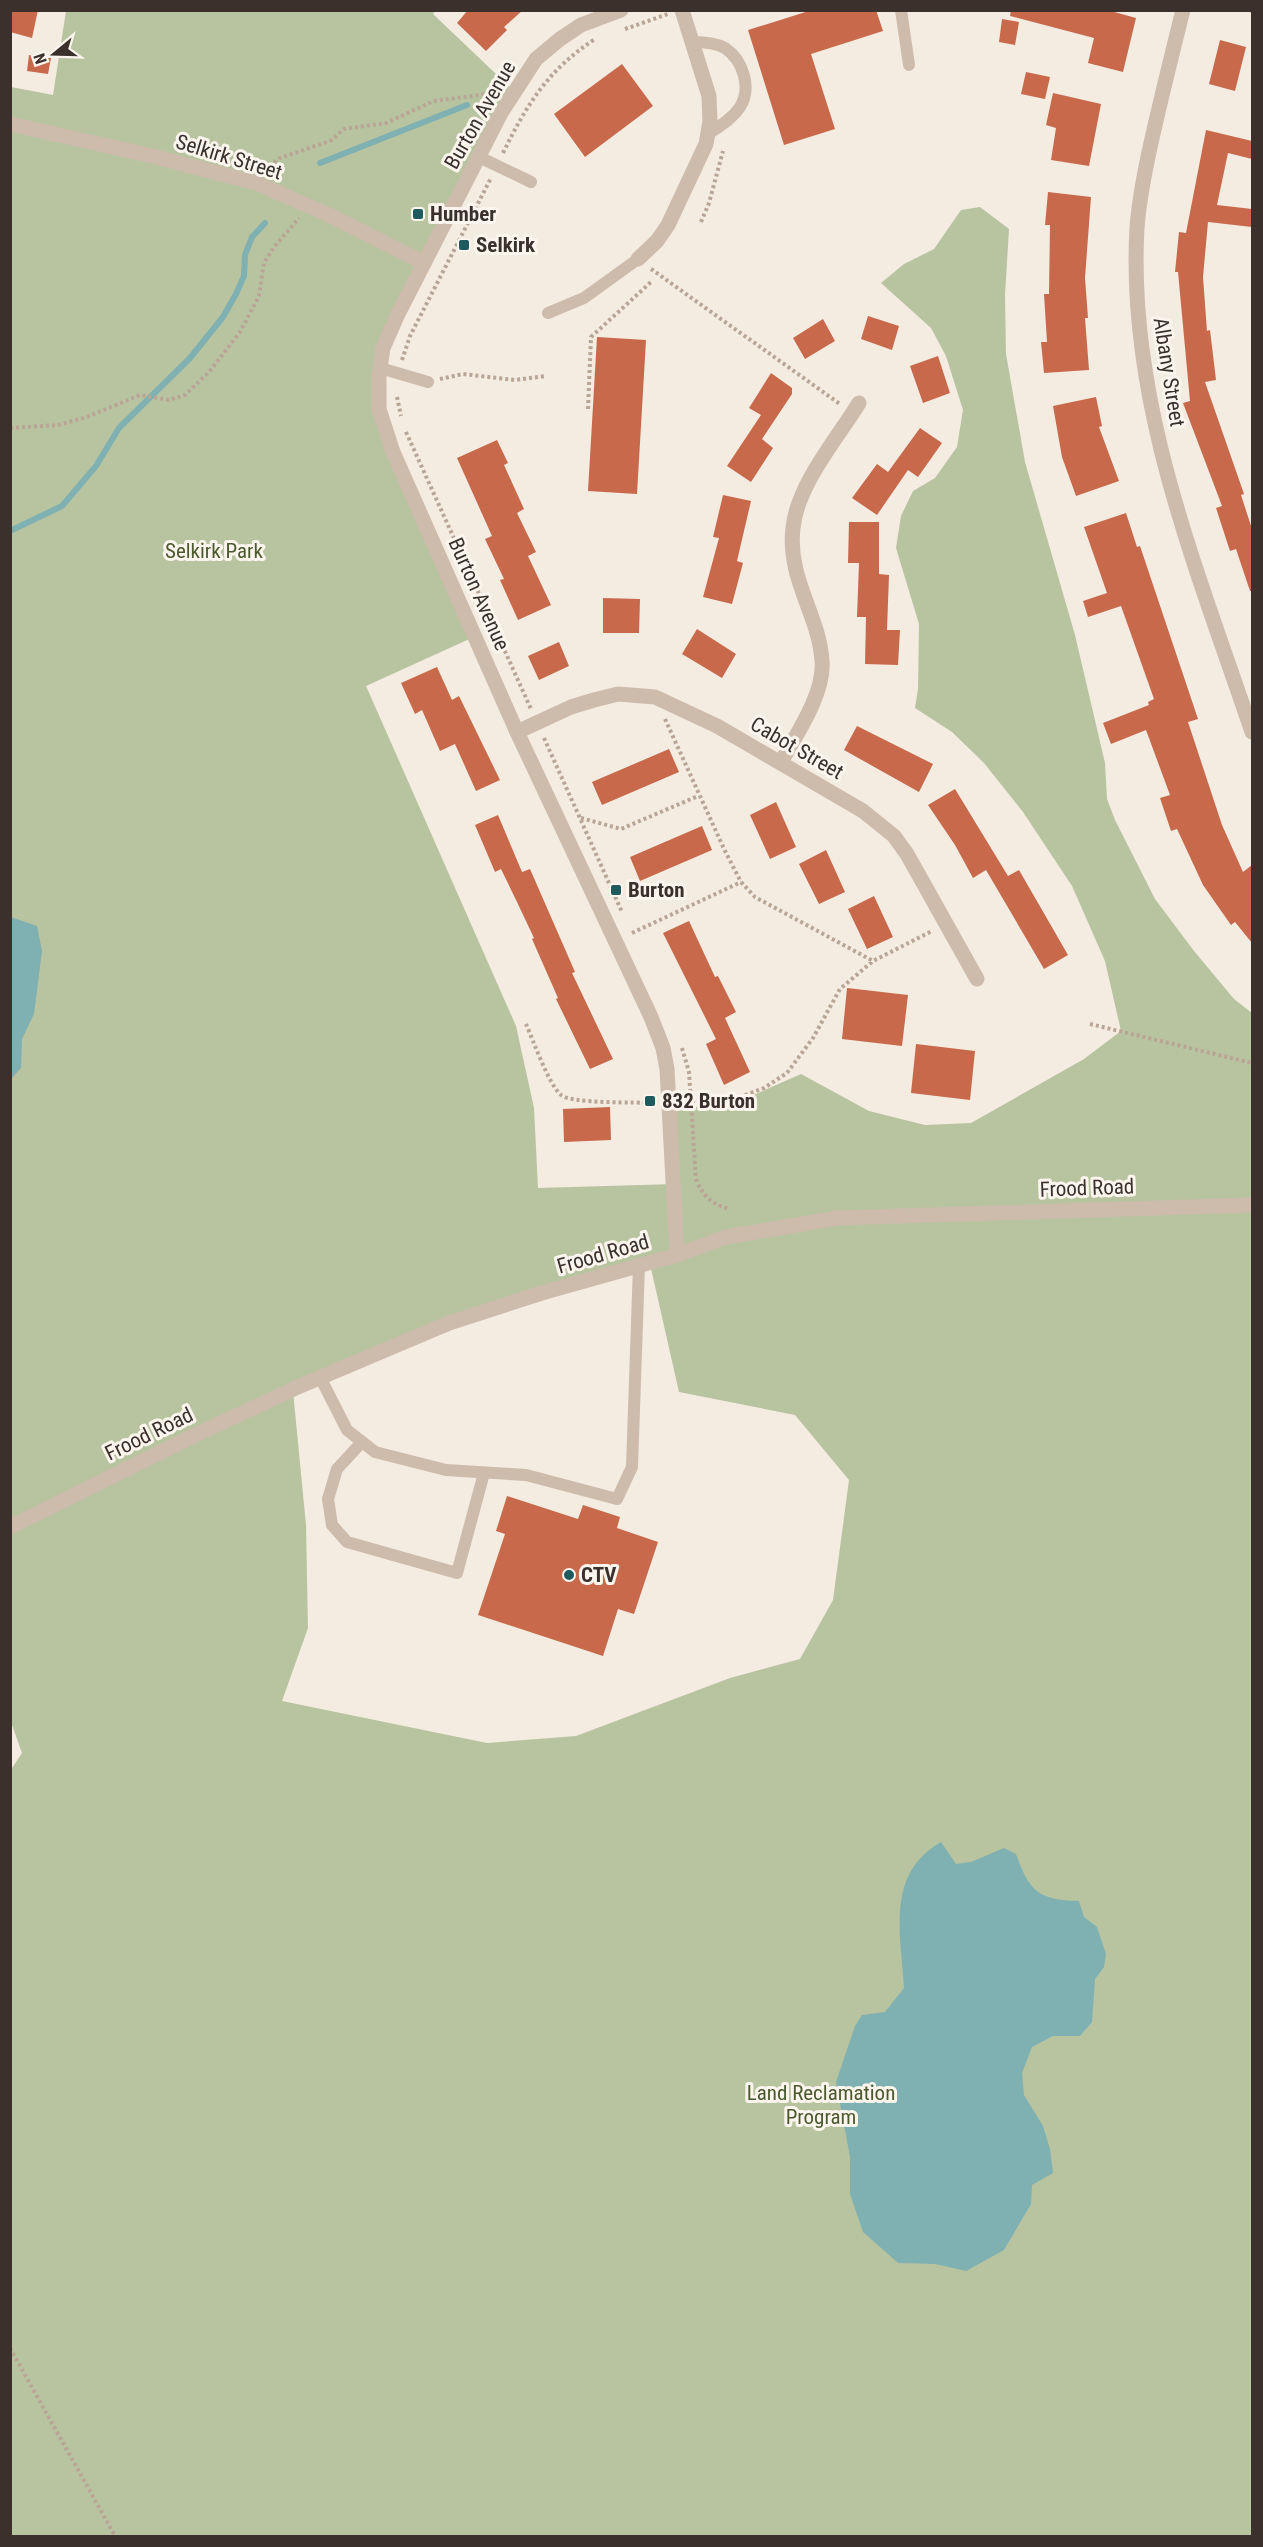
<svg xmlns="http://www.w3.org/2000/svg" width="1263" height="2547" font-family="'Roboto Condensed',sans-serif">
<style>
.green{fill:#b8c4a0;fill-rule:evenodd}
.water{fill:#7fb0b2}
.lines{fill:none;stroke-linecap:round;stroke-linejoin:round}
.stream{stroke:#7fb0b2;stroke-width:6}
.building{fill:#c8694b}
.path{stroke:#b9a596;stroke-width:4;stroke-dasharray:3 3;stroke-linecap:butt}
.service{stroke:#cdbbac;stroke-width:12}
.minor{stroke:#cdbbac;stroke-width:15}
.tertiary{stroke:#cdbbac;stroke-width:15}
.poi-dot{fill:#1f5a5e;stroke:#fbf5ee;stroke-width:2}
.labels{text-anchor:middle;stroke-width:6;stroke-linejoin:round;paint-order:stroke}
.street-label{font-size:21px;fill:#3b302b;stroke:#fbf5ee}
.poi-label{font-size:21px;font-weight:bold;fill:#3b302b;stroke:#fbf5ee;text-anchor:start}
.park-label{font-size:21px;fill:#4a5a2e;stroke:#fbf5ee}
</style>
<rect width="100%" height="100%" fill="#f4ebe1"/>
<!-- green -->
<path class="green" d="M436 10 433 14 515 92 385 348 380 409 476 636 366 686 516 1026 534 1108 538 1188 675 1184 671 1108 731 1105 801 1074 869 1111 925 1125 971 1123 1084 1059 1121 1031 1105 961 1072 886 1023 812 984 763 952 732 915 708 918 689 919 624 896 548 901 516 913 491 935 478 957 447 963 410 946 356 931 328 881 283 904 264 934 249 961 210 980 207 1009 229 1005 295 1006 354 1025 462 1075 635 1105 763 1107 799 1115 820 1155 899 1194 951 1234 999 1252 1013V2536H11L10 1771 22 1753 11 1722V87L53 95 66 11ZM650 1264 679 1392 795 1415 849 1480 833 1600 800 1659 730 1678 576 1736 487 1743 282 1701 308 1628 306 1525 293 1391 546 1293Z"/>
<!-- water -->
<path class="water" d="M11 917 37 926 42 951 34 1014 22 1039 21 1068 11 1079Z
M941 1842 956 1864 971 1862 1004 1848 1016 1854C1029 1891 1038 1900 1079 1901L1084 1917 1097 1927 1106 1954 1104 1967 1095 1979 1092 2022 1080 2036H1053L1032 2047 1022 2073 1024 2095 1043 2126 1050 2149 1053 2173 1032 2185 1031 2204 1004 2250 966 2271 935 2264 898 2263 863 2232 850 2194V2157L836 2082 855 2026 862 2015 885 2012 904 1988C901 1934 885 1874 941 1842Z"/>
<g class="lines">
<!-- stream -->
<path class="stream" d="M320 163 467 105
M10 531 62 506 96 466 119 428 190 358 223 317 236 294 244 276 245 255 252 237 265 223"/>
</g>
<!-- building -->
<path class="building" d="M10 10H38L32 38 10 32Z
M468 10H523L504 27 507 30 486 51 457 23Z
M812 10H876L883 31 811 54 835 129 784 145 748 30Z
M1011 10H1107L1136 18 1123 72 1088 63 1094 38 1010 16Z
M1002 19 1019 22 1015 45 999 42Z
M1220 40 1246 47 1235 91 1209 84Z
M29 55 51 58 48 74 27 71Z
M622 64 653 106 585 157 554 114Z
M1026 72 1050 77 1045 99 1021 94Z
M1053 93 1101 104 1089 166 1051 160 1056 128 1046 125Z
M1206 130 1252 141V159L1228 153 1217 205 1252 209V227L1208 222 1203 277 1207 331 1210 330 1216 380 1205 382 1244 494 1241 495 1252 529V591H1250L1236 549 1230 551 1216 508 1222 506 1183 403 1190 401 1178 272H1175L1179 232 1186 233Z
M1048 192 1091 197 1085 278 1088 318H1085L1089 370 1044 373 1041 342H1047L1044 294H1049L1050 225H1045Z
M868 316 899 326 892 350 861 339Z
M823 319 835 341 805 359 793 338Z
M597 337 646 340 637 494 588 491Z
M938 356 950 393 923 403 910 366Z
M771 373 792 388V394L762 439 773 448 751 482 727 466 761 415 749 408Z
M1096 397 1102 426 1099 427 1119 481 1076 496 1062 457 1053 406Z
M920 428 942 443 918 477 908 470 877 515 852 498 877 464 888 472Z
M497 440 508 463 504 465 524 509 517 513 536 552 528 556 551 605 518 620 500 580 504 579 485 539 492 536 457 458Z
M723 495 751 501 737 561 743 563 732 604 703 597 719 538 713 537Z
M1126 513 1137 547 1140 546 1198 719 1188 722 1222 825 1243 872 1252 865V943L1235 922 1231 925 1203 885 1177 829 1171 831 1160 798 1170 795 1146 730 1111 744 1103 723 1149 705 1148 702 1154 699 1121 606 1088 617 1083 601 1107 593 1084 527Z
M849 522H879V574L889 575 887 630H900L898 665 865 664 866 617H857L859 563H848Z
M603 598 640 599 639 633H603Z
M697 629 736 654 722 678 682 654Z
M559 642 569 666 539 680 528 656Z
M437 667 452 700 459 696 500 780 476 791 455 744 440 751 422 710 415 714 401 683Z
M857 726 933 764 919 792 844 750Z
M669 749 679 772 602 805 592 782Z
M955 789 1008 876 1019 870 1068 955 1044 969 986 870 973 878 955 845 928 805Z
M776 802 796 847 770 859 750 815Z
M498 815 522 872 530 869 575 972 572 973 613 1059 590 1069 556 999 558 998 532 939 534 938 517 902 501 869 495 872 475 825Z
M702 826 712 850 640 881 630 857Z
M826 850 845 892 819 904 799 864Z
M874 896 893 937 867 949 848 909Z
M689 921 715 977 718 976 736 1012 725 1018 750 1072 724 1085 706 1044 716 1039 663 933Z
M847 988 908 995 902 1046 842 1039Z
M916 1044 975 1051 970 1100 911 1093Z
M610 1107 611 1140 564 1142 563 1109Z
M507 1496 578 1519 583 1505 620 1517 617 1528 658 1542 634 1614 618 1609 603 1656 478 1615 505 1534 496 1531Z"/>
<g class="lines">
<!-- path -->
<path class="path" d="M1250 10 1252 11
M625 29 668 14
M503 153C527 104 548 70 595 39
M269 173 271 165 280 158 330 141 344 129 386 123 434 101 487 94 492 98
M701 222 709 203 723 151
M651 269 840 404
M402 360 410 336 491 178
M440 379 463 374 515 380 546 376
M397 397 401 416
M588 409 591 337 651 282
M10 428 58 425 87 417 140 395 169 400 185 395 209 372 240 332 259 296 264 263 274 247 299 218
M406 432 531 709
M665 719 725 851 741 882 755 897 873 961 932 931
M544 738 622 912
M581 818 621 829 698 796
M632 933 741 882
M526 1024C533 1040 549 1085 561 1095 572 1104 637 1102 654 1103
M1090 1024 1252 1063
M682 1048 689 1072 696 1179C702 1196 713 1205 730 1209
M692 1103 732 1100 764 1088 787 1073 813 1038 840 989 873 961
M10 2348 115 2536"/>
<!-- service -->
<path class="service" d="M901 10 909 65
M693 42C703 42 716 43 725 48 743 60 752 88 740 107 732 119 720 126 708 134
M479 157 531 182
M548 313 584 298 638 259
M380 368 428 382
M320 1377 347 1430 375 1452 446 1470 526 1475 617 1499 632 1467 639 1265
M362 1442 337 1469 328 1499 332 1525 347 1542 457 1573 484 1473"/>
<!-- minor -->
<path class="minor" d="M1183 10C1172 54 1161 98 1151 143 1145 170 1139 199 1137 228 1127 402 1197 569 1252 732
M10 124 152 156 256 183 329 215 424 263
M638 259 657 241 668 225 706 144 710 121 709 96 682 10
M517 732 571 707 594 700 618 694 655 697 717 726 863 811 894 836 907 854 977 979
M781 762C796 735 825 693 822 661 819 614 787 579 793 528 797 485 837 439 859 403"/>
<!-- tertiary -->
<path class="tertiary" d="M621 10 581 25 560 39 536 59 501 113 398 314 383 348 379 375V409L393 452 517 732 651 1017 663 1048 667 1069 677 1255
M10 1527 197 1434 300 1386 449 1323 545 1292 677 1255 726 1237 837 1218 1252 1205"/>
</g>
<!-- markers -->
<g class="poi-dot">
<rect x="412" y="208" width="12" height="12" rx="3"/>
<rect x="458" y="239" width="12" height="12" rx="3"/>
<rect x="610" y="884" width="12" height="12" rx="3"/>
<rect x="644" y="1095" width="12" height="12" rx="3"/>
<circle cx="569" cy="1575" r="6"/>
</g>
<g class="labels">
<!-- street labels -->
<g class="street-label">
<text transform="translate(480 115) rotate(-60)" y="7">Burton Avenue</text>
<text transform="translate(229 157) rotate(17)" y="7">Selkirk Street</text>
<text transform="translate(1169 372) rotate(81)" y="7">Albany Street</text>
<text transform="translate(479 594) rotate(66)" y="7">Burton Avenue</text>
<text transform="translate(797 748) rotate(30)" y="7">Cabot Street</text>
<text transform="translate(1087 1188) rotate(-2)" y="7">Frood Road</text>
<text transform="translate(603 1254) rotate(-16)" y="7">Frood Road</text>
<text transform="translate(149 1434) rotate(-26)" y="7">Frood Road</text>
</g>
<!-- poi labels -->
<g class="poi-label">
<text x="430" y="221">Humber</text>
<text x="476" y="252">Selkirk</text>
<text x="628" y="897">Burton</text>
<text x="662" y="1108">832 Burton</text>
<text x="581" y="1582">CTV</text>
</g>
<!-- park labels -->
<g class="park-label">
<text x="214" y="558">Selkirk Park</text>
<text x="821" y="2100">Land Reclamation<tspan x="821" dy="24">Program</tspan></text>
</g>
</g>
<!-- border -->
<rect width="1263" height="2547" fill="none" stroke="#3b302b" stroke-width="24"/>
<!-- north arrow -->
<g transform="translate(54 54) rotate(251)" stroke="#fbf5ee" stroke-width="4.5" paint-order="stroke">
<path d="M0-4.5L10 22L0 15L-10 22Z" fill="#3b302b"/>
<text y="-9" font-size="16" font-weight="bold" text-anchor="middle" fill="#3b302b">N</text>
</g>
</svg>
